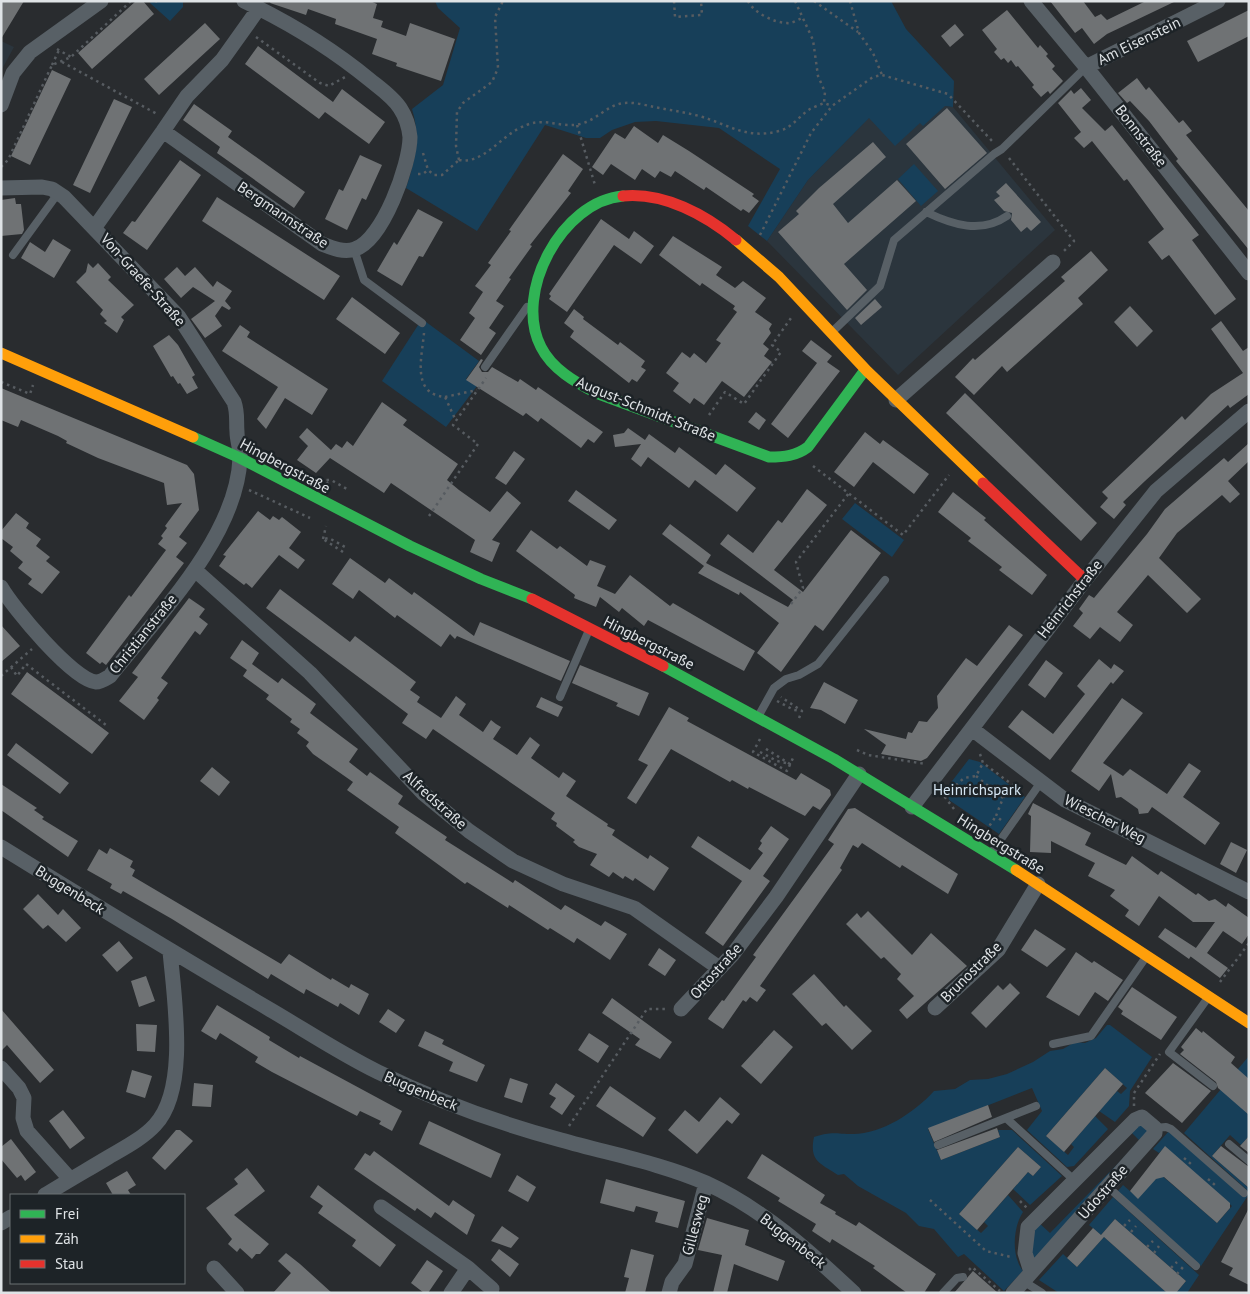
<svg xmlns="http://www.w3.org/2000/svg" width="1250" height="1294" font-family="'PT Sans',sans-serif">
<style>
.built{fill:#2b353d}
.green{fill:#173f59}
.building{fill:#6f7274}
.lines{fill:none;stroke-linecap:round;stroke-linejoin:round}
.path{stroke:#575c61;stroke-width:2.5;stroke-dasharray:2.5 4;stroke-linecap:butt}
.lane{stroke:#586066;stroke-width:8}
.street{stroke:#586066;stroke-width:15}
.fast{stroke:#30b455;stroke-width:11}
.slow{stroke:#ff9f0a;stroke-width:11}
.jam{stroke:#e5322d;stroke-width:11}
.labels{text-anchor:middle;stroke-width:5;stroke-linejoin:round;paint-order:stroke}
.street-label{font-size:15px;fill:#dfe3e6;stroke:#1d2327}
.park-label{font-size:15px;fill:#d6e7f4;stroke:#1d2327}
</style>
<rect width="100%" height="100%" fill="#292c2f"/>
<!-- built -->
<path class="built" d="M1 41 14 47 1 71Z
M887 99 953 107 1055 230 898 375 767 241 808 180Z"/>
<!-- green -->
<path class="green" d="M151 1H183V7L170 21 150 3Z
M435 1H891L906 29 954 81 953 107 945 106 923 126 920 123 895 146 869 118 808 180 767 241 748 226 780 169 719 128 656 121 635 122 612 130 600 138H586L545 125 477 231 406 188C415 161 421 138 412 109L443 85 460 28 438 8Z
M914 164 938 191 921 206 898 179Z
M422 319 479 361 466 379 477 386 446 427 382 381Z
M855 503 904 540 892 557 842 519Z
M969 759 980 762 1025 797 999 834 949 800 946 789Z
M1107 1025H1110L1152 1057 1130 1091 1129 1106 1115 1122 1099 1111 1117 1091 1121 1094 1127 1088 1105 1068 1046 1136 1068 1155 1074 1147 1071 1144 1095 1116 1108 1129 1074 1166 1067 1167 1027 1130 1042 1111 1032 1088 928 1129 941 1160 1000 1137 998 1130H1012L1062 1176 1030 1205 1013 1189 1028 1172 1033 1176 1041 1167 1018 1147 959 1214 981 1233 988 1226 984 1222 1008 1195 1023 1212C1013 1227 1011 1256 1023 1271L1004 1291 964 1254 958 1257 934 1229 919 1226 906 1213 858 1186 844 1174 838 1175C820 1163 809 1161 814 1137 832 1131 835 1134 853 1134 882 1134 915 1112 934 1091L955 1089 970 1080 988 1079 1007 1074 1033 1062 1050 1051 1063 1049 1075 1042 1085 1043 1096 1038Z
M1249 1056V1136L1241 1145 1230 1135 1212 1156 1249 1188V1194L1201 1266 1118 1191 1123 1185 1138 1198 1160 1174 1217 1223 1232 1206 1165 1147 1159 1153 1153 1149 1169 1131 1243 1197 1247 1190 1184 1133Z
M1138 1123 1150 1130 1034 1260C1027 1249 1030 1232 1038 1222L1050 1233 1140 1141 1130 1131Z
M1113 1197 1199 1275 1187 1293H1176L1186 1281 1115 1219 1101 1235 1089 1225Z
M1104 1237 1167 1293H1059L1039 1280 1063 1254 1077 1267Z"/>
<!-- building -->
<path class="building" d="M1 1H24L1 39Z
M136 1H143L154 14 92 69 78 53Z
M271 1H370L377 4 373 18 383 21 381 27 406 36 410 23 455 39 441 81 396 66 397 63 372 54 377 39 335 24 336 19 308 9 306 15 270 3Z
M1050 1H1083L1095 17 1101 14 1107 20 1146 1H1176L1107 34 1094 44 1082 28 1075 33Z
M1007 10 1038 48 1040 45 1048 54 1046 56 1055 66 1052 69 1063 81 1050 94 1048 91 1041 97 1032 87 1034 85 1018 66 1016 67 1011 60 1008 63 1004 58 1001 60 994 52 997 49 982 30Z
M1249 10V36L1198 62 1187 41Z
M205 23 220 39 159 95 144 79Z
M955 24 964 35 950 47 941 36Z
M258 46 333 102 342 89 385 122 369 144 325 112 319 119 245 64Z
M52 70 71 79 30 165 11 156Z
M1137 78 1146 90 1149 87 1179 123 1183 120 1192 131 1186 135 1249 211V250L1176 161 1178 159 1149 121 1130 101 1127 103 1118 93Z
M1081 88 1091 100 1082 108 1105 131 1112 125 1199 235 1192 240 1236 299 1215 315 1169 255 1162 260 1148 242 1164 229 1127 179 1124 181 1092 141 1084 148 1074 138 1081 132 1058 103 1071 90 1074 94Z
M114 99 132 107 90 193 73 185Z
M194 104 232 131 228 137 305 192 294 208 217 153 220 147 183 120Z
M947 108 987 153 945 189 906 144Z
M634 126 658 143 663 135 689 151 754 194 752 196 759 201 749 213 743 209 741 211 706 187 704 190 675 171 671 177 660 171 655 178 642 169 635 180 611 164 603 175 592 167 615 133 625 139Z
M873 142 886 157 833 204 848 223 897 180 916 201 844 264 867 290 847 310 778 232 799 214 796 211 819 188Z
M563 154 583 169 568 191 571 193 530 245 532 246 509 278 511 279 496 301 504 306 489 328 496 333 481 355 460 340 475 318 469 313 483 292 475 286 491 265 488 263 511 231 509 230Z
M360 155 382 165 366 200 362 198 347 230 325 219 339 189 343 191Z
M180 160 201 175 147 250 123 233 132 221 135 222Z
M1006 183 1041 222 1031 231 1027 227 1021 232 1011 220 1012 213 1004 211 994 200 1000 196 996 192Z
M217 197 340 276 324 300 202 221Z
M15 198 16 204H21L24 230 22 234 1 236V200Z
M418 209 443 222 423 257 419 256 402 286 377 271 394 242 397 245Z
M601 219 629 239 634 231 654 246 641 264 614 245 567 312 549 299 551 296 549 294Z
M673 236 722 267 716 275 735 288 743 281 766 298 755 312 772 324 769 329 771 333 763 344 769 349 764 356 772 362 744 397 722 381 704 405 694 398 690 404 673 391 679 383 666 373 682 352 690 358 694 353 706 363 721 343 716 340 737 312 733 309 735 306 702 283 700 286 659 255Z
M53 239 71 250 54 278 21 258 30 242 45 252Z
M1091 251 1108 270 1078 298 1083 304 1007 372 1002 366 974 395 955 377 973 358 975 360 1065 281 1061 277Z
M88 263 93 268 98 263 111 277 108 280 134 305 121 317 124 320 117 333 104 323 107 321 100 314 103 310 76 282 86 272Z
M177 267 185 276 195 267 213 287 217 281 232 291 225 301 231 308 229 310 222 306 215 316 222 326 205 338 191 319 215 301 193 287 181 298 164 279Z
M352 297 400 333 385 354 336 319Z
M875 299 882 307 861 325 855 318Z
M1130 306 1153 331 1137 347 1114 322Z
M574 309 584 317 583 319 618 345 620 342 645 361 641 367 646 370 637 382 632 379 629 383 570 337 574 331 564 323Z
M1221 321 1243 351 1249 347V394L1230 408 1228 405 1145 481 1123 502 1126 505 1114 519 1100 507 1108 498 1102 492 1182 416 1185 420 1211 394 1243 373 1211 329Z
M240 325 250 332 247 337 328 389 312 415 285 398 266 429 257 419 278 387 222 351Z
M169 335 178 345 195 375 192 377 198 388 187 394 180 383 178 384 173 376 171 377 153 346Z
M811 340 832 356 827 362 840 371 788 438 771 424 817 363 802 351Z
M481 359 483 360 479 367 482 372H488L492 367 518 382 520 379 536 390 538 387 603 432 594 443 588 439 581 448 541 418 538 422 526 413 523 416 466 380Z
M1 388 187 465 194 474 199 510 179 537 187 543 176 557 184 563 106 665 102 662 100 664 86 653 129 595 131 597 166 550 158 544 163 538 161 536 167 528 165 526 182 503 167 505 164 483 98 458 66 443 67 441 58 436 21 420 18 427 1 420Z
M965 393 1097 523 1081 541 946 413Z
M382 402 407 420 403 425 458 464 447 480 459 490 490 512 507 491 521 503 492 540 500 543 492 562 470 552 475 540 391 483 384 493 330 458 316 473 297 460 308 446 299 437 307 428 331 450 336 444 342 448 347 441 353 446Z
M756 412 766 420 759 430 748 422Z
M628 428 645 440 649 434 675 453 679 447 716 475 725 464 756 488 737 512 695 480 689 488 648 457 641 467 631 459 641 444 615 447 613 435 624 433Z
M865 432 880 444 883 440 929 474 914 494 873 462 854 487 834 472Z
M1249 443V461L1228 481 1240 494 1230 503 1222 495 1177 533 1159 558 1201 599 1187 613 1148 575 1117 612 1133 625 1120 642 1100 627 1090 639 1073 626 1083 613 1079 609 1089 595 1094 598 1147 534 1165 509 1224 458 1228 462Z
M514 451 525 459 506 485 495 478Z
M807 489 827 505 774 570 803 592 851 530 881 553 823 631 815 625 781 672 757 653 779 623 740 592 739 595 698 573 704 566 662 534 670 524 711 555 706 563 788 607 793 600 720 544 728 534 753 553 778 520 782 523Z
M576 490 617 520 609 530 568 501Z
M953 492 986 518 984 520 1047 575 1032 595 999 570 1002 567 968 541 971 538 938 512Z
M258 511 270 520 273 516 279 520 282 517 301 532 289 548 305 560 298 569 279 555 252 588 246 583 244 585 219 566 226 556 223 555Z
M16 513 29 523 26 528 41 539 36 546 50 557 46 561 60 572 42 594 28 584 32 579 18 568 23 562 10 551 13 547 1 538V531Z
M531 530 557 549 560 546 587 566 590 560 606 566 597 586 615 594 630 575 670 606 673 603 755 651 744 671 648 620 644 626 622 608 619 612 600 597 596 607 574 598 575 595 516 551Z
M350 558 385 583 389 578 412 595 414 592 474 636 480 622 570 661 561 681 457 636 455 639 450 634 441 647 397 615 395 618 359 590 353 599 332 584Z
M280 589 350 642 355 636 416 682 410 690 420 697 417 702 441 718 456 696 466 704 459 715 483 732 491 720 496 724 501 727 493 739 517 755 530 737 540 745 531 758 559 778 563 772 576 781 566 796 608 824 607 826 615 830 612 835 648 859 650 855 669 868 654 891 635 878 633 881 625 876 623 879 613 872 609 877 590 865 597 854 579 847 573 842 575 840 556 826 557 823 551 819 555 813 433 729 426 739 402 723 408 714 266 608Z
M189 598 205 609 199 617 208 624 200 635 195 631 161 678 168 683 157 698 159 700 144 720 119 701 138 677 132 673Z
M1 625 20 646 1 662Z
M1009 625 1023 635 927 758 921 761 881 754 886 745 864 729 906 739 908 732 912 733 919 721 927 722 938 708 937 696 966 658 977 666Z
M242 640 259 653 252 664 278 683 282 678 316 704 310 713 358 749 349 762 367 776 370 772 403 796 398 804 447 837 445 840 513 883 515 880 561 910 565 905 601 926 605 921 627 934 610 960 577 938 574 943 550 928 548 930 509 905 508 908 467 882 465 884 395 833 399 827 347 790 353 782 313 754 306 746 309 742 297 733 300 729 290 722 292 719 266 699 269 695 243 676 247 670 230 658Z
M1099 659 1111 669 1114 664 1124 671 1113 684 1111 682 1050 760 1008 727 1022 710 1053 734 1085 694 1077 686Z
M1046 660 1063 673 1045 698 1028 685Z
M580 665 649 693 639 716 616 706 618 703 572 683Z
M27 672 109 733 92 754 11 694Z
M824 682 858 700 845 724 821 710 810 708Z
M541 697 563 707 558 717 536 707Z
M1122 698 1143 713 1103 763 1123 776 1130 769 1167 794 1189 763 1201 771 1183 797 1220 823 1205 845 1152 807 1148 813 1139 814 1138 809 1121 797 1116 798 1111 774 1099 791 1071 771Z
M669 707 689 718 687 721 796 780 801 773 830 790 831 795 820 810 813 806 805 816 749 787 748 789 732 780 730 782 671 749 636 804 627 798 648 765 638 760Z
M16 743 69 783 60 794 7 755Z
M212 767 230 782 219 796 200 781Z
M1 784 37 808 34 810 44 817 42 819 78 841 68 857 1 810Z
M1033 803 1091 833 1085 845 1126 865 1132 856 1158 875 1161 871 1196 895 1198 893 1209 901 1215 899 1226 907 1228 903 1249 918V934L1242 944 1223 931 1207 953 1228 968 1220 978 1190 956 1215 922H1193L1159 896 1139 926 1125 916 1129 910 1110 896 1115 890 1088 876 1095 863 1051 841V853L1030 852 1031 816 1028 814Z
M855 808 958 874 948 894 902 865 900 868 862 843 858 848 853 845 840 868 842 870 760 986 766 990 757 1002 750 997 746 1002 743 1000 723 1029 708 1019 709 1017 722 1000 724 1001 756 957 753 955 834 844 828 840 848 809Z
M771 826 789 839 763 876 770 881 723 946 705 933 742 881 691 847 698 836 750 870 763 853 758 849 762 843 760 841Z
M1231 842 1247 850 1236 873 1220 864Z
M110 848 133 861 130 867 135 870 132 876 281 964 289 954 331 980 332 978 349 988 351 984 369 994 359 1015 340 1003 338 1007 306 989 304 994 271 974 268 979 172 919 123 891 121 894 110 888 112 884 87 870 99 849 107 854Z
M38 894 58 915 63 909 81 928 66 942 48 925 43 929 23 909Z
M868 911 912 955 931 933 967 966 907 1019 899 1010 914 996 897 979 901 974 884 957 881 959 846 924 857 913 861 918Z
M1165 928 1196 948 1189 959 1158 937Z
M1035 929 1066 949 1047 967 1021 950Z
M119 941 133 958 117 972 102 955Z
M659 948 676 960 665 976 648 965Z
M1076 952 1092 963 1094 961 1123 980 1108 1001 1095 992 1079 1016 1046 997Z
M814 974 844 1007 846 1005 872 1031 852 1050 826 1023 822 1026 792 994Z
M146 976 155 1001 139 1007 131 981Z
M1010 983 1020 993 986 1028 971 1013 998 985 1003 990Z
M1132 987 1177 1017 1161 1040 1121 1014 1123 1011 1118 1007Z
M612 998 672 1042 660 1059 635 1045 640 1039 602 1013Z
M217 1005 270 1037 269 1040 299 1058 300 1056 402 1111 392 1131 379 1124 381 1121 360 1111 357 1116 272 1072 255 1062 258 1057 220 1033 216 1040 201 1031Z
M1 1009 54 1070 40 1083 7 1045 1 1051Z
M388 1009 405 1020 396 1033 379 1022Z
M136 1024 157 1025 155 1052 137 1051Z
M1196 1028 1202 1033 1203 1031 1235 1057 1231 1063 1249 1079V1115L1218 1088 1216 1082 1180 1054 1184 1050 1181 1047Z
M774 1030 793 1047 761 1084 741 1066Z
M425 1031 444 1040 442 1044 485 1065 477 1082 449 1071 453 1062 418 1046Z
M589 1033 609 1046 598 1063 578 1050Z
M1173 1063 1211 1091 1182 1123 1145 1093Z
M1105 1068 1123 1084 1064 1152 1046 1136Z
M132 1070 152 1076 145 1098 126 1092Z
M510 1078 528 1084 522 1103 504 1097Z
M194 1083 213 1085 211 1107 192 1106Z
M556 1083 575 1096 562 1115 550 1107 556 1098 549 1094Z
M610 1086 656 1118 643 1137 596 1106Z
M720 1097 740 1114 732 1124 727 1120 697 1154 668 1130 685 1110 699 1122Z
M988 1105 992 1117 934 1142 928 1128Z
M63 1110 85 1138 70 1149 49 1121Z
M429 1121 501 1154 491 1178 419 1144Z
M997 1128 1000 1137 941 1160 937 1150Z
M176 1130H180L193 1141 165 1170 152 1158Z
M1249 1136V1153L1240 1146Z
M11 1139 36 1172 25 1181 21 1175 17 1178 1 1159V1147Z
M1165 1146 1230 1203V1208L1217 1223 1164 1177 1156 1179 1138 1199 1130 1191Z
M1221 1146 1249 1167V1188L1212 1156Z
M1018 1147 1041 1167 1033 1176 1028 1172 977 1230 959 1214Z
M374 1151 449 1206 453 1200 475 1215 467 1235 435 1212 431 1218 417 1208 415 1211 354 1169 365 1153 370 1156Z
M762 1154 825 1195 820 1203 836 1212 835 1214 856 1226 859 1222 936 1274 924 1293H907L873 1268 875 1266 832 1239 830 1243 812 1231 816 1224 778 1201 780 1198 747 1178Z
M247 1168 265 1191 234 1215 269 1244 260 1254H256L252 1259 240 1248 237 1252 228 1244 232 1239 206 1208 238 1184 234 1179Z
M127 1171 136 1185 128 1190 131 1195H113L106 1183Z
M517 1175 536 1187 528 1202 508 1191Z
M606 1179 685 1201 678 1228 655 1222 658 1212 636 1206 634 1212 600 1203Z
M318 1185 396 1245 380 1267 352 1246 356 1240 318 1213 323 1206 310 1197Z
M1249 1208V1285L1229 1275 1233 1268 1221 1262Z
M707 1218 749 1230 745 1245 785 1261 778 1281 734 1264 727 1293H713L722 1255 698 1250Z
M1115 1219 1186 1281 1176 1293H1167L1104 1237 1077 1267 1067 1258 1093 1228 1101 1235Z
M502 1226 519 1238 511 1248 491 1241Z
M499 1249 519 1264 510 1277 491 1260Z
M631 1249 654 1255 645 1293H625L629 1278 624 1277Z
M286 1253 300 1264 332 1293H273L291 1273 278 1261Z
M427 1260 443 1271 428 1293H424L411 1283Z
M973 1271 998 1293H954Z"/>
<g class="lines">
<!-- path -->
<path class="path" d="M156 1 157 2
M674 1 675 17 702 15 701 1
M748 1C753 12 774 23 787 23 792 24 797 20 802 18
M795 1 813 40 818 76 825 92 824 103
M814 1 858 32
M850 1 859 33 873 53 882 75
M256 37 320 83 329 86 345 77
M57 49 71 57
M62 62 157 114
M52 65 59 50
M577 125 595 185
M423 153 428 170 434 175H442L459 160
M1009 158 1074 241 1063 252
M459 160C482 164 499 139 518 129 544 114 557 129 580 124 597 120 607 105 624 103 634 102 645 105 654 107 669 110 684 112 699 116 728 124 746 140 779 131 792 128 799 116 810 109 814 107 819 105 824 103L832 106
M459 160 456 146 457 112 463 103 492 82 498 68 495 17 503 1
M1 167 8 160 52 65 71 57 131 1
M418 174H423L428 170
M760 235 811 133 832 106 873 77 882 75 948 94 993 142
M424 333C422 357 411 394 445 397L456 421
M1 382 30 394 33 385
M445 397 477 390
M709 415 725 392 744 404 781 352 772 345 791 318
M813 466 903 535 949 475
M328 484 325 480H331L347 489
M249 490 310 518
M429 516 478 444 453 425 486 378
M323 539 326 526
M343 552 323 539 329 538 345 547
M791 604 803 588 796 562 849 493
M11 667 17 676 26 664 106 725
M1 676 32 649
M777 701 794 710 802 711 781 697
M799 718 802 711
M760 739 753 752 787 771 793 758
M857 750 868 755 926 764
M760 752 777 761 790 764 763 747
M980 754 983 763 1021 791
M976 776 1003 798
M944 796 946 787
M954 809 944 796 964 778 976 776 983 763
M1001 820 996 816 1003 798 1011 785
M986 831 996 816
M1220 982 1249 943
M1134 1106V1093L1160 1054
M569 1126 647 1009H668
M1184 1158 1191 1164
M1208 1179 1215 1185
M930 1200 986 1251 1011 1257
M1020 1201 1027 1208
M1124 1226 1130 1220
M1131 1232 1136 1226
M1147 1247 1153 1241
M1154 1253 1159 1246
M1171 1268 1177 1262
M969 1270 972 1267 1000 1291
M1177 1274 1183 1267"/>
<!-- lane -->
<path class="lane" d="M926 212C953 225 981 234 1007 216
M354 249 364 280 422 323
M13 255 59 192
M832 332 880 286 894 240 994 154 1002 149 1086 67
M485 367 527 307
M560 697 589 630
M759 715 774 688 786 679 799 675 818 664 885 580
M992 852 1041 782
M1207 999 1169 1052 1213 1086
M1053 1044 1091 1036 1146 957
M1006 1118 1074 1180
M1155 1128 1166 1127 1171 1129 1244 1193
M1229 1144 1249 1161
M938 1145 1036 1106
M1108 1187 1196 1266
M1023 1281 1042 1293
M943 1293 957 1278 963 1277"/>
<!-- street -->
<path class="street" d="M1031 1 1086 67 1249 273
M1086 67 1218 1
M1 105 13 73 30 52 101 1
M163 131 187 96 222 60 259 8
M1 188 42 187 52 189 64 197 179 317 234 402C238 413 236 421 237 432 237 441 241 450 240 458 237 537 156 618 110 676 105 679 101 682 96 682 73 680 13 608 1 587
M95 227 163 131 322 244C332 248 344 253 355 249 383 240 410 164 410 137 409 127 406 117 400 108 393 97 380 88 370 80 331 48 290 23 244 1
M896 400 1053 262
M195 570 310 673 424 794 469 831 513 861 563 884 634 908 719 968
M972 729 1065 800 1249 892
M912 807 1085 580 1156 491 1249 411
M1 847C90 902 179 956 269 1009 305 1030 341 1054 378 1072 437 1101 498 1123 561 1140 610 1154 660 1163 706 1183 763 1209 809 1251 854 1293
M935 1008 998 950 1038 884
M681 1009 733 954 776 897 859 774
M1 1068 19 1088 24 1098 23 1118 27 1131 70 1179
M45 1195C66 1182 87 1170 107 1158 124 1148 142 1139 155 1125 189 1089 174 998 170 951
M381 1207 468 1268 492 1289
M1 1223 11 1217
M214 1268 237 1293
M451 1293 468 1268
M669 1293 672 1282 685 1264 706 1183
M1013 1293 1155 1133V1128L1142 1117 1135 1120 1028 1227 1025 1253 1031 1272"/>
<!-- fast -->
<path class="fast" d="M623 196C562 201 513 293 541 347 552 369 575 382 596 393L769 457C784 457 796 456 808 447L865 370
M193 437 240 458 410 546 481 579 532 599
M663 666 834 759 1016 870"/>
<!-- slow -->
<path class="slow" d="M736 240 779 277 867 371 983 483
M1 353 193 437
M1016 870 1249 1023"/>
<!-- jam -->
<path class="jam" d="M623 196C664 192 706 215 736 240
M983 483 1085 580
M532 599 663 666"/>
</g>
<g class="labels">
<!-- street labels -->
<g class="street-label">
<text transform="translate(1139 41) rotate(-26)" y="5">Am Eisenstein</text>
<text transform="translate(1141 136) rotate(52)" y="5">Bonnstraße</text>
<text transform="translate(283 215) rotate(34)" y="5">Bergmannstraße</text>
<text transform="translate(143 280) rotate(48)" y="5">Von-Graefe-Straße</text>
<text transform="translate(646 409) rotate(22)" y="5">August-Schmidt-Straße</text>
<text transform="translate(285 466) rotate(28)" y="5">Hingbergstraße</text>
<text transform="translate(1070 599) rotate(-52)" y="5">Heinrichstraße</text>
<text transform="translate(143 634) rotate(-51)" y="5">Christianstraße</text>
<text transform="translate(649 643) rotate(27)" y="5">Hingbergstraße</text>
<text transform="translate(435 800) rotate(42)" y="5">Alfredstraße</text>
<text transform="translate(1105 819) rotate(27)" y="5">Wiescher Weg</text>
<text transform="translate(1001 844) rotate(32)" y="5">Hingbergstraße</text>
<text transform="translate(70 890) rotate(32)" y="5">Buggenbeck</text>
<text transform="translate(716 971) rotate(-48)" y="5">Ottostraße</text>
<text transform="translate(971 972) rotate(-45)" y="5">Brunostraße</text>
<text transform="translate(421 1091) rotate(23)" y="5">Buggenbeck</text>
<text transform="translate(1103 1192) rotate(-49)" y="5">Udostraße</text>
<text transform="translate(695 1225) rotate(-75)" y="5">Gillesweg</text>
<text transform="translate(793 1241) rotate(38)" y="5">Buggenbeck</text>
</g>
<!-- park labels -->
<g class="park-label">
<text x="977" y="795">Heinrichspark</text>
</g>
</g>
<!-- border -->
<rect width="1250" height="1294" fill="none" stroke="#dfe3e6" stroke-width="5"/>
<!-- legend -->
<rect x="10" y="1194" width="175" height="90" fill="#1d2327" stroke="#6b7073"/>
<rect x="20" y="1210" width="25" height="8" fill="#30b455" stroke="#6b7073"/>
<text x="55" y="1219" font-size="15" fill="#dfe3e6">Frei</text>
<rect x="20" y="1235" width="25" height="8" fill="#ff9f0a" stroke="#6b7073"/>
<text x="55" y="1244" font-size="15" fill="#dfe3e6">Zäh</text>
<rect x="20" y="1260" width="25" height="8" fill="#e5322d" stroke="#6b7073"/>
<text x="55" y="1269" font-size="15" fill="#dfe3e6">Stau</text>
</svg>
